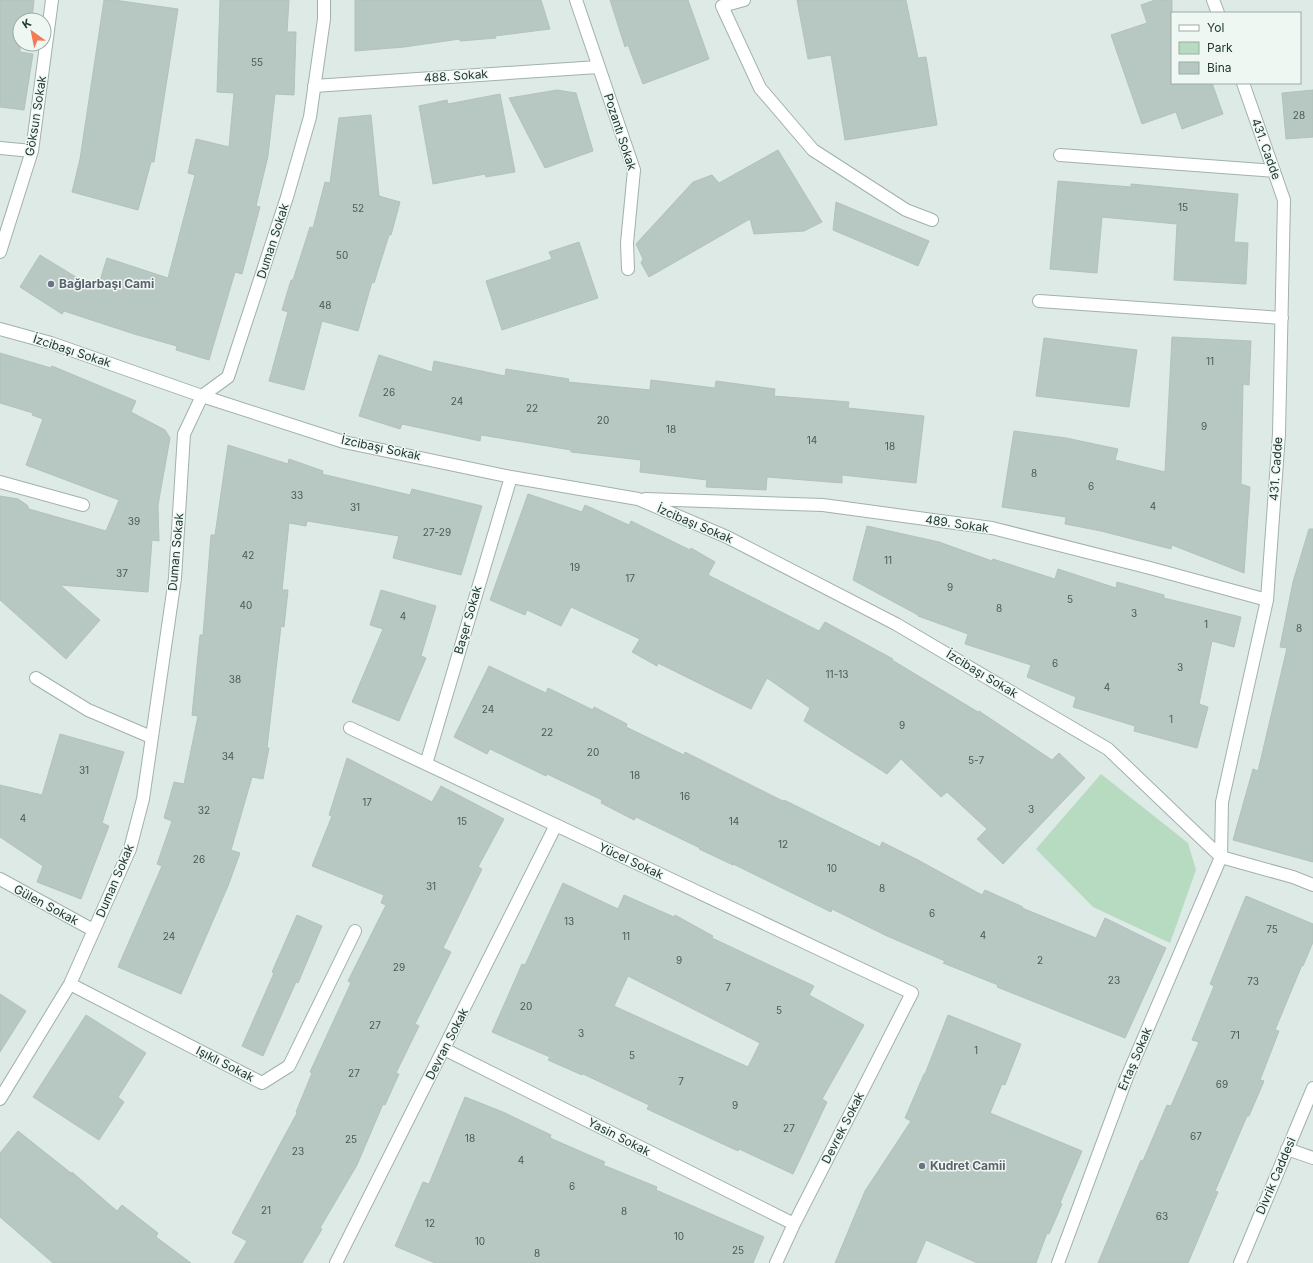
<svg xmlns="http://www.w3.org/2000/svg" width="1313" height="1263" font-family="Inter,sans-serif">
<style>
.green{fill:#b7dbc1}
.building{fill:#b7c7c1;stroke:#b1c3bc;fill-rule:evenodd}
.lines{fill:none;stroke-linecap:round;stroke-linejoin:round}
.minor-casing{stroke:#a1b1ac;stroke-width:14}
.minor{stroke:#fff;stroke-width:12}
.worship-dot{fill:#6b7280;stroke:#eff7f3;stroke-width:1.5}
.labels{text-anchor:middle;stroke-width:3;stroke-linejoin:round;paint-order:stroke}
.number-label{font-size:10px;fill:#465c56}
.street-label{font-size:12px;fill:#203932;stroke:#eff7f3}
.worship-label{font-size:12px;font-weight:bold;fill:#5b616d;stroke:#eff7f3;text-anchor:start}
</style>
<rect width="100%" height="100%" fill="#deeae5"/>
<!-- green -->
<path class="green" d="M1101 774 1188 843 1196 870 1170 943 1093 907 1036 849Z"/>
<!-- building -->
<path class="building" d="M0 0H34L32 20H20V52L33 54 24 110 0 107Z
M104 0H114L178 9 154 162H151L138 210 72 192 80 159Z
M220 0H289L287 32H296L294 95 275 94 268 156 256 206 260 207 242 274 235 272 209 360 176 350 177 346 134 334 64 311 62 314 20 287 40 255 97 290 107 258 168 278 195 175 188 173 196 139 229 147 234 93 217 92Z
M355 0H541L550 29 495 36 496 38 460 41V39L404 47 355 51Z
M610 0H688L709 59 643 84 628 45 625 47Z
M797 0H906L918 58 926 57 937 125 845 140 831 55 808 59Z
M1155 0H1172V83H1212L1223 114 1182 129 1176 112 1142 124 1111 35 1147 23 1141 5Z
M557 90 576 93 593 151 545 168 509 98Z
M1313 90V137L1286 139 1282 93Z
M500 94 515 172 486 177 485 174 433 184 419 106 447 100 448 104Z
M371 115 379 196 400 202 391 235H389L374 283 372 282 358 331 322 321 304 390 269 381 288 312 282 310 291 280H293L310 227 313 228 325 182 330 183 339 118Z
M778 150 822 222 804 231 754 234 750 219 649 277 641 263 643 259 636 244 693 182 712 175 719 183Z
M1058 181 1131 187V184L1238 194 1234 242 1248 243 1246 284 1174 280 1177 224 1102 217 1097 273 1050 269Z
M836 202 929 241 918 266 833 230Z
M579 242 598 298 502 330 486 281 552 259 549 252Z
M1172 337 1251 341 1249 385 1243 384 1241 484 1250 487 1244 573 1172 545 1171 549 1101 531 1065 524 1066 517 1002 507 1014 431 1066 438 1118 449 1115 460 1165 472Z
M1044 338 1137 350 1129 407 1036 396Z
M0 353 51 368 52 366 136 401 131 412 165 430 170 438 158 505 159 541 152 540 148 592 60 585 100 620 66 659 0 600V496L18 499 27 505 29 509 106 531 119 500 26 465 43 419 32 415 33 413 0 403Z
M379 355 432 372 434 361 505 376 506 369 569 379 568 382 650 390 651 380 715 388 716 381 775 389 774 396 849 402 848 408 924 416 916 483 842 475V483L767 477 766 490 706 487 707 480 640 472 641 460 571 452V450L481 435 480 441 402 424 400 429 359 416Z
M228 445 288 464 289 459 323 471 322 474 410 495 412 489 482 506 461 575 393 558 399 536 307 521 306 526 289 523 282 590H288L284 627 281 626 267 748H269L263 779 252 777 231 850 240 853 228 886 181 994 118 967 162 866 157 864 172 821 164 818 174 782 184 784 198 716 192 715 200 635H203L211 535H215Z
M528 494 582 512 585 505 629 525 631 521 690 550 691 548 715 562 708 575 819 631 825 622 893 659 892 660 978 712 979 711 1052 760 1059 753 1085 778 1003 864 977 839 987 829 947 792 941 797 901 759 887 774 804 721 810 708 767 678 751 709 658 663 657 666 632 652 640 639 571 607 561 626 527 610 525 615 490 600Z
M867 526 939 542 992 561 993 559 1055 579 1058 569 1116 588 1117 582 1164 595V598L1241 617 1234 647 1212 641 1199 704 1208 707 1197 748 1134 731 1135 726 1073 707 1076 697 1027 677 1031 665 965 644 968 634 918 616V615L853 580Z
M1309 529H1313V862L1233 840 1253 769 1258 771 1287 648 1280 647 1293 582Z
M381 590 436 606 421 656 426 658 399 721 352 702 383 629 370 625Z
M489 666 546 693 548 688 593 710 594 707 627 724 626 727 684 755 685 752 783 801 784 800 880 847 882 842 918 860 982 895 985 890 1023 907 1022 908 1096 938 1105 918 1166 948 1125 1038 997 987 998 985 943 963 945 961 887 936 832 909 831 912 733 864V865L699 849 700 848 636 817 634 820 601 803 602 800 547 774 546 776 490 749 487 754 454 737Z
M60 734 124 752 102 823 109 826 81 899 37 882 43 866 0 837V785L42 795Z
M347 758 432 802 441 786 504 819 478 867 482 869 443 948 451 952 415 1024 419 1026 396 1073 399 1074 385 1105 383 1104 357 1165 320 1228 322 1229 302 1263H234L247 1241 232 1233 297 1113 296 1112 312 1073 310 1072 351 983 348 981 386 905 381 903 384 895 312 866 332 816 329 815Z
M563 883 618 909 624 895 674 917 675 915 713 936 712 938 814 986 809 995 864 1025 822 1099 827 1102 793 1174 739 1149 738 1151 647 1109 649 1105 583 1074 582 1075 548 1060 550 1057 492 1032 522 964 525 965ZM628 976 760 1043 748 1067 614 1006Z
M1246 896 1313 924V942L1303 966 1302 965 1275 1030 1279 1031 1260 1080 1264 1081 1249 1116H1247L1215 1191 1218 1192 1188 1263H1098L1141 1160 1143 1161 1167 1105 1171 1106 1199 1042 1192 1040 1214 986 1210 984Z
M297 915 322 926 298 983 296 982 263 1056 242 1046 274 973 272 972Z
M0 994 26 1011 0 1052Z
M86 1015 146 1053 118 1097 124 1102 99 1140 33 1097Z
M948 1015 1021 1044 1005 1085 1002 1084 990 1113 1082 1151 1060 1203 1062 1204 1049 1234 1047 1233 1036 1263H977L926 1240 916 1263H835L865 1191 911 1121 905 1118 924 1074H925Z
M465 1097 503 1112 551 1135 550 1138 605 1162 603 1165 657 1187 656 1190 764 1237 753 1263H435L395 1246 423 1182 429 1184Z
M18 1131 71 1173 72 1172 117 1211 122 1205 158 1233 156 1237 191 1263H53L0 1217V1153Z"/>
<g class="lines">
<!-- minor casing -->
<g class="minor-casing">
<path id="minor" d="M576 0 634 170 627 243 628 269
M744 0 722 6 760 88 813 150 906 210 932 220
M1213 0 1218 13
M314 86 598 67
M0 148 32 151
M1060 155 1274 171
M0 252 32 151 52 0
M1039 301 1282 318
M0 329 51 343 202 396 344 442 511 477 638 499 727 537 896 624 1108 749 1221 857 1293 877 1313 885
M0 482 83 505
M645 499 823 505 992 528 1150 568 1267 600
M36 678 88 710 151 737
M350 728 912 993 794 1224 776 1263
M426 764 511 477
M0 879 93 930
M70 984 262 1083 289 1066 355 931
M444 1049 794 1224
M0 1099 70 984 130 849 143 799 175 578 184 434 202 396 228 377 287 197 310 117 324 19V0
M1287 1149 1313 1158
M336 1263 556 825
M1058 1263 1127 1077 1221 857 1222 802 1267 600 1279 434 1284 200 1243 83
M1240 1263 1313 1088"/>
</g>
<!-- minor -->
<use href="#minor" class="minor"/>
</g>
<!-- markers -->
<g class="worship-dot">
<circle cx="51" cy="284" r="4"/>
<circle cx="922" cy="1166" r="4"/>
</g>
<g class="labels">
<!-- number labels -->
<g class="number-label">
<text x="257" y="66">55</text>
<text x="1299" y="119">28</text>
<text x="1183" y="211">15</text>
<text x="358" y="212">52</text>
<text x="342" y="259">50</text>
<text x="325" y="309">48</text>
<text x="1210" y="365">11</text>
<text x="389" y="396">26</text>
<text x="457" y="405">24</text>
<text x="532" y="412">22</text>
<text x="603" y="424">20</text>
<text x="1204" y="430">9</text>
<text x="671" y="433">18</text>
<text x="812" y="444">14</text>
<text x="890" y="450">18</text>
<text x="1034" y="477">8</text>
<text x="1091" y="490">6</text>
<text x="297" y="499">33</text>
<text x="1153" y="510">4</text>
<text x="355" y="511">31</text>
<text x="134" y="525">39</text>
<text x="437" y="536">27-29</text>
<text x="248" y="559">42</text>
<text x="888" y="564">11</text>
<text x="575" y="571">19</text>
<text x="122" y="577">37</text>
<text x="630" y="582">17</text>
<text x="950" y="591">9</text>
<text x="1070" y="603">5</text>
<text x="246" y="609">40</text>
<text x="999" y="612">8</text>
<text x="1134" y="617">3</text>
<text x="403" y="620">4</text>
<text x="1206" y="628">1</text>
<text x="1299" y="632">8</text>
<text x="1055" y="667">6</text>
<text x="1180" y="671">3</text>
<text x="837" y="678">11-13</text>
<text x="235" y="683">38</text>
<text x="1107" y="691">4</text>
<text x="488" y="713">24</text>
<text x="1171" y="723">1</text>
<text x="902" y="729">9</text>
<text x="547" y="736">22</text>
<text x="593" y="756">20</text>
<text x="228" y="760">34</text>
<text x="976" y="764">5-7</text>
<text x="84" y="774">31</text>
<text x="635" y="779">18</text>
<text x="685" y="800">16</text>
<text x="367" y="806">17</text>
<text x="1031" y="813">3</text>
<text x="204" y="814">32</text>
<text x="23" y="822">4</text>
<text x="462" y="825">15</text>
<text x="734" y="825">14</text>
<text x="783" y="848">12</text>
<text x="199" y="863">26</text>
<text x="832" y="872">10</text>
<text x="431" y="890">31</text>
<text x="882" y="892">8</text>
<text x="932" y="917">6</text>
<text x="569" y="925">13</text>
<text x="1272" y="933">75</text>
<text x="983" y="939">4</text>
<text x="169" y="940">24</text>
<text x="626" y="940">11</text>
<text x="679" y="964">9</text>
<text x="1040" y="964">2</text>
<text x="399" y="971">29</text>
<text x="1114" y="984">23</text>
<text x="1253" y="985">73</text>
<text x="728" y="991">7</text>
<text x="526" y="1010">20</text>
<text x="779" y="1014">5</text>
<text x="375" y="1029">27</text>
<text x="581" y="1037">3</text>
<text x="1235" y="1039">71</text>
<text x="976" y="1054">1</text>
<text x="632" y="1059">5</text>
<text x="354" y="1077">27</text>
<text x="681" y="1085">7</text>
<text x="1222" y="1088">69</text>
<text x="735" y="1109">9</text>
<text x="789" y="1132">27</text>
<text x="1196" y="1140">67</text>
<text x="470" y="1142">18</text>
<text x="351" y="1143">25</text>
<text x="298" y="1155">23</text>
<text x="521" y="1164">4</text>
<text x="572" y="1190">6</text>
<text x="266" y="1214">21</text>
<text x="624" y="1215">8</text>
<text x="1162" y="1220">63</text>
<text x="430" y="1227">12</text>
<text x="679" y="1240">10</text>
<text x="480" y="1245">10</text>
<text x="738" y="1254">25</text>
<text x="537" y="1257">8</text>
</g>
<!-- street labels -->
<g class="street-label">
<text transform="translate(456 76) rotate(-4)" y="4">488. Sokak</text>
<text transform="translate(36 116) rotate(-81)" y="4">Göksun Sokak</text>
<text transform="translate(620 132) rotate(72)" y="4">Pozantı Sokak</text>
<text transform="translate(1266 149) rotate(70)" y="4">431. Cadde</text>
<text transform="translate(273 241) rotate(-72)" y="4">Duman Sokak</text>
<text transform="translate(72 351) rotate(18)" y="4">İzcibaşı Sokak</text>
<text transform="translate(381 448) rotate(12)" y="4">İzcibaşı Sokak</text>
<text transform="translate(1276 469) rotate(-86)" y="4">431. Cadde</text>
<text transform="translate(695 524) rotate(23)" y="4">İzcibaşı Sokak</text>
<text transform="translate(957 524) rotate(8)" y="4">489. Sokak</text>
<text transform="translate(176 552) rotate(-85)" y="4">Duman Sokak</text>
<text transform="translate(468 620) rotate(-74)" y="4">Başer Sokak</text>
<text transform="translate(982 674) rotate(31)" y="4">İzcibaşı Sokak</text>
<text transform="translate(631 861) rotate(25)" y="4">Yücel Sokak</text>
<text transform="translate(115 881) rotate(-67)" y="4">Duman Sokak</text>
<text transform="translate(46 905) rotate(28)" y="4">Gülen Sokak</text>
<text transform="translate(447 1044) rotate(-63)" y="4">Devran Sokak</text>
<text transform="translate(1135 1059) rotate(-67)" y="4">Ertaş Sokak</text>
<text transform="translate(225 1064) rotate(27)" y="4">Işıklı Sokak</text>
<text transform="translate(843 1128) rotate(-63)" y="4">Devrek Sokak</text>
<text transform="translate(619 1137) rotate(27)" y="4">Yasin Sokak</text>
<text transform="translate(1276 1176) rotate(-67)" y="4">Divrik Caddesi</text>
</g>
<!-- worship labels -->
<g class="worship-label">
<text x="59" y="288">Bağlarbaşı Cami</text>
<text x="930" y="1170">Kudret Camii</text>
</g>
</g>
<!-- legend -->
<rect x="1171" y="12" width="130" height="72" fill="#eff7f3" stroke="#9caba6"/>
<rect x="1179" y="25" width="20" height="6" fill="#ffffff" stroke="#9caba6"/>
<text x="1207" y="32" font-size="12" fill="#203932">Yol</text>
<rect x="1179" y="42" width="20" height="12" fill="#b7dbc1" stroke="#9caba6"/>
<text x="1207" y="52" font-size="12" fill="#203932">Park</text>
<rect x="1179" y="62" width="20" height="12" fill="#b7c7c1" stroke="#9caba6"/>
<text x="1207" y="72" font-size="12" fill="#203932">Bina</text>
<!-- north arrow -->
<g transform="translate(32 32) rotate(327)"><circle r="19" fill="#eff7f3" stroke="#9caba6"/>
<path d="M0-3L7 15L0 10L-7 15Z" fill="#f17b55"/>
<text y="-6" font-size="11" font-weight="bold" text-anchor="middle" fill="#203932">K</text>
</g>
</svg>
